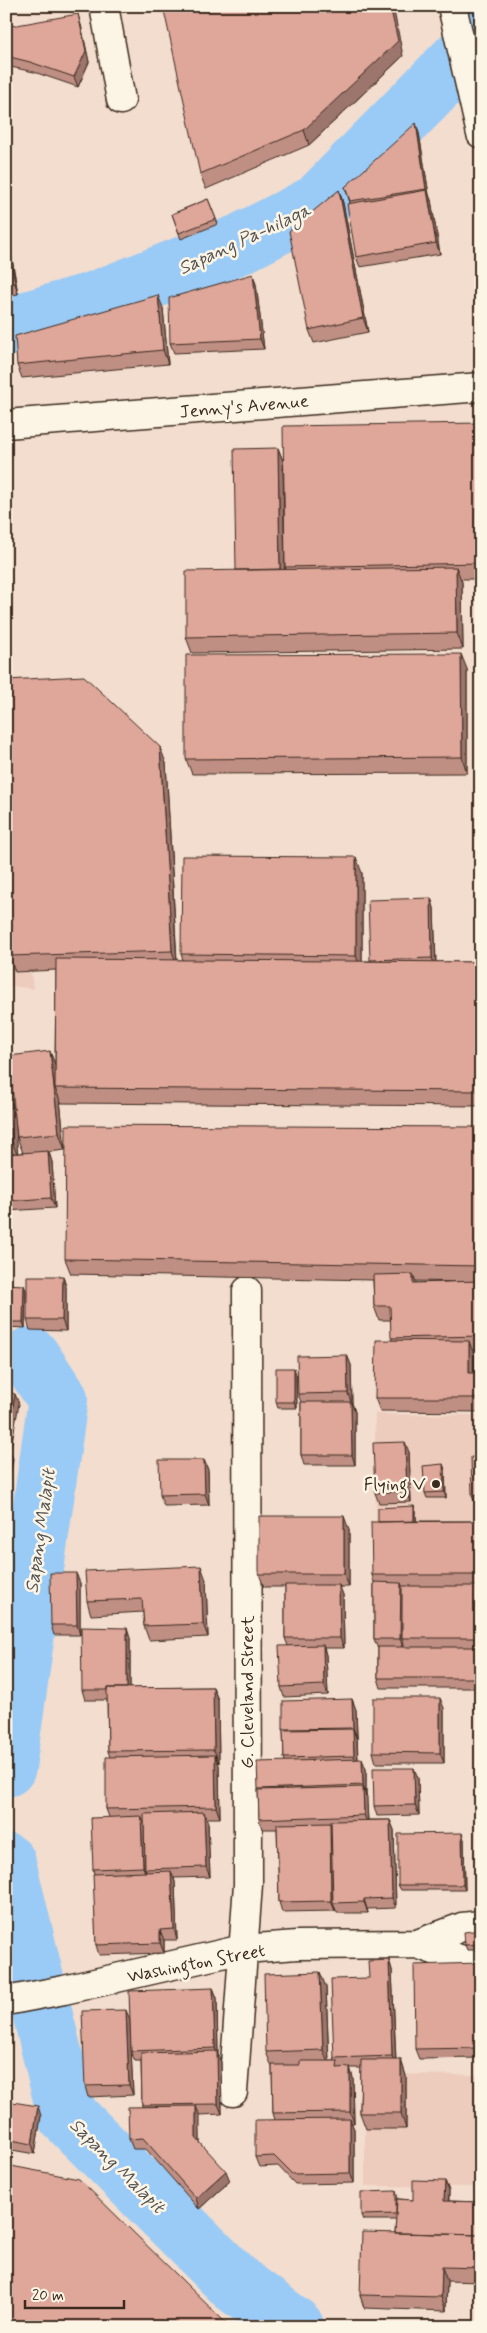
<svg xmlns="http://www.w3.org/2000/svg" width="487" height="2333" font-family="Mynerve,sans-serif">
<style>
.built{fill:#edccbe}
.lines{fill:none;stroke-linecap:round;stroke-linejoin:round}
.stream{stroke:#748ba0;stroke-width:10}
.river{stroke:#9acbf6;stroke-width:60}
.street-casing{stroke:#3b2a1e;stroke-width:31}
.secondary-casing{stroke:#3b2a1e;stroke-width:31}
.street{stroke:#fcf5e5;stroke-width:28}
.secondary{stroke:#fcf5e5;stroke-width:28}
.wall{fill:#c08f84;stroke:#3b2a1e;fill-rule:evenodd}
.shaded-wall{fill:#9c746c;stroke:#3b2a1e}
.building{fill:#dfa69a;stroke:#3b2a1e}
.poi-dot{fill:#3b2a1e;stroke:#fcf5e5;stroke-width:2}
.labels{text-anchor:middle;stroke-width:5;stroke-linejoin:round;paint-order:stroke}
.street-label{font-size:18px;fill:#3b2a1e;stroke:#fcf5e5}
.poi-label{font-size:18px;fill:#3b2a1e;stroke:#fcf5e5;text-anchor:end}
.water-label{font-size:19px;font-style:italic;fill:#535254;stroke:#fcf5e5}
</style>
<rect width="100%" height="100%" fill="#f3ddce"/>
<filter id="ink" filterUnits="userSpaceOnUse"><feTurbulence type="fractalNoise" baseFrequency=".02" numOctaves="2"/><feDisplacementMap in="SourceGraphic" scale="10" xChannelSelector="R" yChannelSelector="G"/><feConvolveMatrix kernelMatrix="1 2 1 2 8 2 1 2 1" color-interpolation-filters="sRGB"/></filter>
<g filter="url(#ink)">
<!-- built -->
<path class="built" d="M6 741 33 989 6 985Z
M375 1414 481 1415V1533L376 1534Z
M365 2074 481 2075V2187L365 2186Z"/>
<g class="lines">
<!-- stream -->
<path class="stream" d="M6 1352 30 1357"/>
<!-- river -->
<path class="river" d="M6 327 96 301 240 244 318 204 481 38
M6 1767 58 1399 30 1357
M6 1863 67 2115 236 2284 294 2327"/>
<!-- street casing -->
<g class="street-casing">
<path id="street" d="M104 6 121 100
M417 1944 465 1961 481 1962
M6 2001 64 1990 243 1949 297 1945 417 1944 462 1927 481 1925
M233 2092 248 1884 247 1291"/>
</g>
<!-- secondary casing -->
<g class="secondary-casing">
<path id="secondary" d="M452 6 481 134
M6 424 481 387"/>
</g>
<!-- street -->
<use href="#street" class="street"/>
<!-- secondary -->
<use href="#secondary" class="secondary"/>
</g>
<!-- wall -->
<path class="wall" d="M81 25 89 62 78 87 34 72 6 66V27Z
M403 56 309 145 206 189 200 174Z
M419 133 429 195 431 200 440 254 360 267 356 257 350 203 345 187Z
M339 190 343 203 368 332 314 343 309 330Z
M208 199 218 224 181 239 172 214Z
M6 226 18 294 6 296Z
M256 284 264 349 174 353 170 343Z
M163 308 168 364 22 378 17 365Z
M6 345 9 352 11 386H6Z
M481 423V579H461L462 582 463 649 192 653 186 637 236 570 278 448 283 461 285 569H286L285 567Z
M467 669V773L192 774 186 759Z
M166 763 177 960H183L181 954 362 873V961H371L370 960 431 898 434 908 436 962H481V1106L61 1103 60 1100 65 1150 49 1152 52 1162 55 1208 6 1211V1094H8L15 1111 17 1153H23L17 1137 50 1051 55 1066 56 970 15 972 9 956Z
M481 1127V1282H479L481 1286V1350H472L474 1355V1373H481V1412L380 1411 375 1398 392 1340 391 1320H379L374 1306 373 1280 71 1274 65 1259ZM415 1281 474 1282 416 1283Z
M63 1276 66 1287V1331L30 1330 27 1320Z
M6 1284 26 1290 25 1328 6 1327Z
M347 1355 351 1365 352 1403 355 1412V1465H304L301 1455V1402L298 1394Z
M296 1374 297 1408H278L276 1402Z
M409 1452 411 1502 379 1503 375 1493Z
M481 1457V1501H474L472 1495Z
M204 1460 208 1470 209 1505 164 1506 160 1495Z
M443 1464 445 1470 446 1498H427L425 1493Z
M414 1506 416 1512V1521H481V1688H381L378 1678V1649L374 1639V1582L372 1575 378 1522Z
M349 1530V1587H340L343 1595 344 1648H324L326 1655 328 1695 284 1697 281 1687 288 1646 285 1638V1587H264L259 1574Z
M206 1580 208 1637 149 1640 144 1626 143 1612 91 1615 87 1601Z
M80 1583V1635H54L51 1625Z
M130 1638V1688L213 1687 218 1700 219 1763H218L219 1765 220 1818H206L208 1823 210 1877 174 1878 175 1882 177 1940H164V1953L99 1955 96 1945 94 1874 93 1869 109 1817 106 1809 110 1757 108 1751 107 1700H85L82 1690Z
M352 1699 356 1710 358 1759 366 1769V1796L368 1820H390L394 1830 396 1908 367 1909 368 1913H337L335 1908V1911L282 1912 279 1902 277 1829H262L259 1819 258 1789 285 1761 284 1758 283 1729Z
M444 1708V1763H376L373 1752Z
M418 1778 419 1815 377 1816 374 1806Z
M464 1839 465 1890H401L398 1885Z
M481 1930V1950H467L465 1945Z
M389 1960 392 1970 396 2060H401L406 2076V2129H366L360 2113 361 2068H350L353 2078 354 2123H351L354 2129V2183L295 2184 278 2166 259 2167 255 2157 275 2120 273 2113 272 2067 266 2052 326 1987 329 2061H335L334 2058 369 1978Z
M479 1963 481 1968V2058L419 2059 415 2049Z
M213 1988 217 1998 218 2055 221 2062 222 2114 199 2115 200 2142 230 2181 199 2209 146 2149H133L129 2139 142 2107 141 2061H135L131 2052 133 2095 88 2097 85 2086 130 2019Z
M6 2101 41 2116 35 2154 6 2149Z
M445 2181 449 2191V2201L481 2202V2282L447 2281 446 2311 364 2308 360 2295 395 2233 396 2220H363L361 2215 396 2191 398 2199 413 2200Z"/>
<!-- shaded-wall -->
<path class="shaded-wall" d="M390 6H393L403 56 309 145 304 130Z
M78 14 81 25 89 62 78 87 74 77Z
M416 123 419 133 429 195 431 200 440 254 436 243 428 194 426 189Z
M339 190 343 203 368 332 363 318Z
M6 226 7 229 18 294 15 283 6 235Z
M253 274 256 284 264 349 260 339Z
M158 295 163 308 168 364 163 350Z
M6 345 9 352 11 386 7 375Z
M278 448 283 461 285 583 280 570Z
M456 567 462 582 463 649 457 633Z
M461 654 467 669V773L462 757Z
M160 747 166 763 177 966 172 951Z
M356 857 362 873V971L356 956Z
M431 898 434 908 436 969 432 958Z
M50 1051 56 1068 55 1088 60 1100 65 1150 59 1133Z
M6 1059 9 1067 6 1069Z
M8 1094 15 1111 18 1157 11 1139Z
M48 1151 52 1162 55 1208 51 1198Z
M413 1274 418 1287 413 1283Z
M63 1276 66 1287V1331L62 1320Z
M479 1281 481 1286V1336Z
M24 1285 26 1290 25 1328 23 1322Z
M469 1341 474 1355V1386L469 1373Z
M347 1355 351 1365 352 1403 355 1412V1465L352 1455 351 1402 348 1393Z
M294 1368 296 1374 297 1408 294 1402Z
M15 1394 19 1404 10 1452 13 1459 6 1499V1467L9 1451 6 1443Z
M405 1442 409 1452 411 1502 407 1491Z
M204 1460 208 1470 209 1505 205 1494Z
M443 1464 445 1470 446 1498 444 1492Z
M414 1506 416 1512 417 1531 415 1526Z
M344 1516 349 1530V1587L344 1574Z
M201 1566 206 1580 208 1637 203 1624Z
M76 1573 80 1583V1635L77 1625Z
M401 1583 404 1593 402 1638 404 1643V1649L400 1639Z
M339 1585 343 1595 344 1648 340 1638Z
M127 1628 130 1638V1700L127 1690Z
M323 1645 326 1655 328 1695 324 1685Z
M213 1687 218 1700 219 1763 214 1750Z
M440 1698 444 1708V1763L440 1753Z
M352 1699 356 1710 357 1738 353 1728Z
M353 1729 357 1740 358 1767 354 1756Z
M215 1755 219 1765 220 1818 216 1807Z
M362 1759 366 1769V1796L363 1785Z
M414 1768 418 1778 419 1815 415 1805Z
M363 1787 367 1797 368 1825 364 1815Z
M204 1812 208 1823 210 1877 206 1867Z
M141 1816 145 1826V1869L147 1874V1878L143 1867Z
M390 1820 394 1830 396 1908 392 1898Z
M330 1823 334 1834 333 1903 335 1908V1911L331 1901Z
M462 1833 464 1839 465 1890 463 1885Z
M171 1871 175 1882 177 1940 174 1929Z
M364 1899 367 1909 368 1913 364 1902Z
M160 1930 164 1940V1953L160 1943Z
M389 1960 392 1970 396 2067 392 2056Z
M479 1963 481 1968V2050L480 2048Z
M320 1972 326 1987 329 2065 323 2050Z
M213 1988 217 1998 218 2055 221 2062 222 2114 218 2104 217 2055 215 2048Z
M126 2010 130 2020 133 2095 129 2085Z
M401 2060 406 2076V2129L401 2113Z
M350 2067 353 2078 354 2123 350 2112Z
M38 2106 41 2116 35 2154 32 2144Z
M196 2106 200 2116V2148L196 2138Z
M350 2119 354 2129V2183L350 2173Z
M226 2171 230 2181 199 2209 196 2198Z
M445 2181 449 2191 448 2211 444 2201Z
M442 2267 447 2281 446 2311 441 2297Z"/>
<!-- building -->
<path class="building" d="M163 6H390L398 41 304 130 200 174Z
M78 14 86 51 74 77 30 62 6 56V27Z
M416 123 426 189 350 201 345 187Z
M339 190 363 318 309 330 289 231Z
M427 190 436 243 356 257 347 204Z
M208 199 216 219 179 233 172 214Z
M6 235 15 283 6 285Z
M253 274 260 339 170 343 169 298Z
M158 295 163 350 17 365 15 336Z
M481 423V563L285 567 283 426Z
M278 448 280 569 236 570 234 449Z
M456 567 457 633 186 637V571Z
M461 654 462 757 186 759V655Z
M84 676 160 747 172 951 9 956 6 916V680Z
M182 856 356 857V956L181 954Z
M431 898 432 958 370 960 368 900Z
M56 959 481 962V1091L55 1088Z
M50 1051 59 1133 17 1137 9 1056Z
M6 1094H8L11 1139 6 1140Z
M66 1125 481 1127V1266L65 1259Z
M48 1151 51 1198 6 1201V1154Z
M413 1274V1283L479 1281 481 1336 391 1338 390 1306H374L373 1275Z
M27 1276H63L62 1320H27Z
M6 1284 24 1285 23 1322H6Z
M376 1340 469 1341V1373H481V1398H375Z
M347 1355 348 1393 298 1394 297 1356Z
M276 1368H294V1402H276Z
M6 1392 15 1394 6 1443Z
M301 1402H351L352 1455H301Z
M405 1442 407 1491 375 1493 373 1443Z
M6 1449H9L6 1467Z
M471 1457H481V1495H472Z
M159 1460H204L205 1494 160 1495Z
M443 1464 444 1492 425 1493 423 1466Z
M414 1506V1521L378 1522V1508Z
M259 1516H344V1574H259Z
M481 1521V1575H372L371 1522Z
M201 1566 203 1624 144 1626 142 1599 87 1601 85 1571Z
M50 1573H76L77 1625H51Z
M374 1582 401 1583 400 1639H374Z
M285 1585H339L340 1638H285Z
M402 1586H481V1638H402Z
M81 1627 127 1628V1688H107V1690H82Z
M323 1645 324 1685 281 1687 279 1646Z
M378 1647H481V1678H378Z
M213 1687 214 1750 108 1751 107 1688Z
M373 1698H440V1753L373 1752Z
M352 1699 353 1728 283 1729V1701Z
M353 1729 354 1756 284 1758 283 1730Z
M215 1755 216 1807 106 1809V1757Z
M362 1759 363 1785 258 1789 257 1762Z
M373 1768H414L415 1805 374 1806Z
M363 1787 364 1815 259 1819 258 1790Z
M204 1812 206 1867 145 1869 144 1814Z
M141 1816 143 1867 93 1869 91 1818Z
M390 1820 392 1898 364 1899V1902L333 1903 331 1821Z
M330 1823 331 1901 279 1902 277 1824Z
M462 1833 463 1885H398V1834Z
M171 1871 174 1929 160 1930V1943L96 1945 93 1874Z
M481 1930V1944L465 1945 464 1932Z
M389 1960 392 2056 334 2058 331 1979 369 1978 368 1961Z
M479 1963 480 2048 415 2049 414 1965Z
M320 1972 323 2050 266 2052 264 1974Z
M213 1988 215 2048 131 2051 129 1991Z
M126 2010 129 2085 85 2086 82 2011Z
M217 2051 218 2104 142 2105 141 2053Z
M361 2060H401V2113H360Z
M300 2061H338L337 2068 350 2067V2112L273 2113 272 2065H300Z
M6 2101 38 2106 32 2144 6 2139Z
M196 2106V2138L226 2171 196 2198 143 2138 129 2139 128 2107Z
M350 2119V2173L292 2174 274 2156 255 2157V2120Z
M6 2165 79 2179 230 2327H6Z
M413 2180 445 2181 444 2201 481 2202V2235L395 2233 397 2199 413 2200Z
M396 2191V2214L361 2215V2192Z
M362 2232 481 2235V2268L442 2267 441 2297 360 2295Z"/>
</g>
<!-- markers -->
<circle class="poi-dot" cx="436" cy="1484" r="5"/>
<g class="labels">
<!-- street labels -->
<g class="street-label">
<text transform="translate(244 406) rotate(-5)" y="6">Jenny's Avenue</text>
<text transform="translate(247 1692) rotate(-90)" y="6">G. Cleveland Street</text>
<text transform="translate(196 1963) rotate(-11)" y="6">Washington Street</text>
</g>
<!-- poi labels -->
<g class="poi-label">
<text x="426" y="1490">Flying V</text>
</g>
<!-- water labels -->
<g class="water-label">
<text transform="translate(244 238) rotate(-25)" y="7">Sapang Pa-hilaga</text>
<text transform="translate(39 1531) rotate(-82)" y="7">Sapang Malapit</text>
<text transform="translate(118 2165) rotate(45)" y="7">Sapang Malapit</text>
</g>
</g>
<!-- margin -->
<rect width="487" height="2333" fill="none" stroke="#fcf5e5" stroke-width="25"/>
<rect x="12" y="12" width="462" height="2308" fill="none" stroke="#3b2a1e" stroke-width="2" filter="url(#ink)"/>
<!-- scale -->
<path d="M25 2300v8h99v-8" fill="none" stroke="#3b2a1e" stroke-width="2.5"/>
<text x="32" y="2300" font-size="15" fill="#3b2a1e" stroke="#fcf5e5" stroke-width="4" paint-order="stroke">20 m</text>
</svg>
